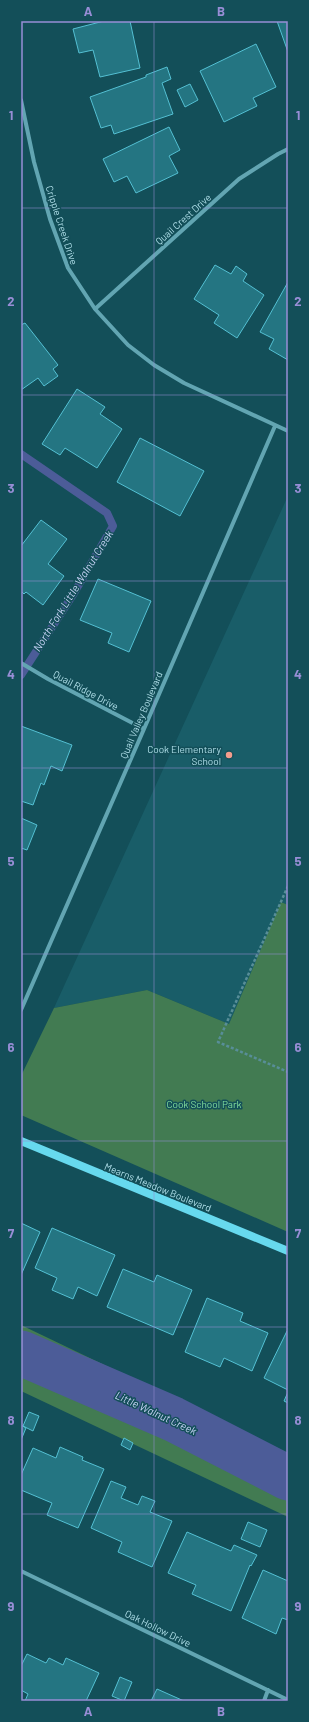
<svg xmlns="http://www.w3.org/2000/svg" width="309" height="1722" font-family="Barlow,sans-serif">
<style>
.built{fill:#195d68}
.green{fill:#427b52}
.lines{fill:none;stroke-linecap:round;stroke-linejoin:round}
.stream{stroke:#4c5c98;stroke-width:8}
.river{stroke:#4c5c98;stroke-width:45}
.building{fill:#247582;stroke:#54c0d3}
.path{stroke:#588e98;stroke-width:2.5;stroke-dasharray:3 2;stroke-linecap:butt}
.street{stroke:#62a5b2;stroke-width:4}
.secondary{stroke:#67d9ee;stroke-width:8}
.grid{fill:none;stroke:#988ed6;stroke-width:1;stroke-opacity:0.55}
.poi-dot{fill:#f49d8d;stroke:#134f59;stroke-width:1.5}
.labels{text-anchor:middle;stroke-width:3;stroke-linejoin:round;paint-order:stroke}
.street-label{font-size:10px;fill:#b0dfe9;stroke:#134f59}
.poi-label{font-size:10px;fill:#b0dfe9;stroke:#134f59;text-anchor:end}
.park-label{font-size:10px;fill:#83dd9b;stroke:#134f59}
.water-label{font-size:11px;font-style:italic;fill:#c6d2f5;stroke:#134f59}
.neatline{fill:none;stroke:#988ed6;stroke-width:1.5}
.grid-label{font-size:13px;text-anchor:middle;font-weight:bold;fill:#988ed6}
</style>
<rect width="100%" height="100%" fill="#134f59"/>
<!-- built -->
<path class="built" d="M288 496V905L281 902 229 1024 147 990 54 1008Z"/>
<!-- green -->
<path class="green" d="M281 902 288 905V1232L21 1115V1076L54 1008 147 990 229 1024Z
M21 1325 288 1453V1517L21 1391Z"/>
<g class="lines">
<!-- stream -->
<path class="stream" d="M21 454 107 513 113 526 74 593 21 675"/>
<!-- river -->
<path class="river" d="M21 1353 173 1419 288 1478"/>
</g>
<!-- building -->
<path class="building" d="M104 21H130L140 68 100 77 93 50 79 53 73 29Z
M277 21H288V52Z
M256 44 276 87 253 98 257 106 224 122 200 71Z
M167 67 171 79 162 83 173 114 114 134 111 125 101 128 90 97 146 77V75Z
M190 84 198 100 185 107 177 90Z
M169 127 180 150 169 156 178 173 136 193 127 176 114 182 103 159Z
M215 265 231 274 236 266 247 274 243 281 264 295 237 338 214 323 219 315 194 299Z
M288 282V360L269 349 274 339 260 332Z
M25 323 58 365 53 369 58 376 44 386 38 378 21 390V325Z
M77 389 105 407 100 414 122 429 97 468 65 448 60 455 42 444Z
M140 438 204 471 180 516 117 482Z
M41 520 67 539 48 564 64 576 43 605 26 592 24 594 21 591V546Z
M98 579 151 601 129 652 108 643 112 633 80 620Z
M21 726 72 745 62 771 51 766 44 785 41 783 33 805 21 801Z
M21 818 37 825 27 850 21 848Z
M21 1223 40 1232 21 1275Z
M52 1228 115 1255 97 1296 78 1287 73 1299 52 1290 57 1278 35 1268Z
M123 1269 154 1282 157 1275 192 1290 173 1335 107 1307Z
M207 1298 243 1313 240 1321 268 1333 252 1371 224 1358 220 1367 185 1352Z
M287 1331H288V1390L264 1378Z
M288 1392V1403L284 1401Z
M29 1412 39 1416 33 1431 23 1426Z
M21 1425 26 1428 21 1440Z
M124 1438 133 1443 130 1450 121 1445Z
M60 1447 83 1457 82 1460 104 1469 78 1528 47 1515 52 1503 21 1490V1475L33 1448 56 1458Z
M111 1481 126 1487 121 1498 138 1505 142 1496 155 1501 150 1512 172 1521 152 1567 118 1552 122 1542 91 1528Z
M248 1522 267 1530 260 1547 241 1539Z
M187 1532 231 1551 234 1545 257 1555 251 1566 250 1565 231 1611 192 1594 196 1585 168 1573Z
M263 1570 288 1581V1620L282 1618 276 1634 242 1618Z
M27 1654 46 1663 49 1658 63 1665 66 1658 99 1673 86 1701H25L28 1694 21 1690V1666Z
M120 1677 132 1682 124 1701 112 1696Z
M157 1689 184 1701H151Z"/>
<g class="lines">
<!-- path -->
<path class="path" d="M288 886 218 1042 288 1072"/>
<!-- street -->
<path class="street" d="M21 100 34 162 50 219 68 268 95 309 128 345 154 365 184 383 288 431
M95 309 239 179 278 154 288 149
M21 663 48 679 144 729
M21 1010 144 729 275 426
M21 1571 288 1700
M264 1701 268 1690"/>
<!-- secondary -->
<path class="secondary" d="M21 1141 288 1251"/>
</g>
<!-- grid -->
<path class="grid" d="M154 21V1701M21 208H288M21 395H288M21 581H288M21 768H288M21 954H288M21 1141H288M21 1327H288M21 1514H288"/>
<!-- markers -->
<circle class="poi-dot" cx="229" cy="755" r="4"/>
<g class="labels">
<!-- street labels -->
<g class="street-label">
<text transform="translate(183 219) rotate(-42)" y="4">Quail Crest Drive</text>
<text transform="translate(62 225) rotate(72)" y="4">Cripple Creek Drive</text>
<text transform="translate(86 690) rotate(28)" y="4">Quail Ridge Drive</text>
<text transform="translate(141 715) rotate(-67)" y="4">Quail Valley Boulevard</text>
<text transform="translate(158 1187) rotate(22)" y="4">Mearns Meadow Boulevard</text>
<text transform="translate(158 1628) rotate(26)" y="4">Oak Hollow Drive</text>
</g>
<!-- poi labels -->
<g class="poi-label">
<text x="221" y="753">Cook Elementary<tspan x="221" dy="12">School</tspan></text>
</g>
<!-- park labels -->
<g class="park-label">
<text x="204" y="1108">Cook School Park</text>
</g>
<!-- water labels -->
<g class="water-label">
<text transform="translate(73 591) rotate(-58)" y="4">North Fork Little Walnut Creek</text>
<text transform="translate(156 1413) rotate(25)" y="4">Little Walnut Creek</text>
</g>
</g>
<!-- border -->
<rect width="309" height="1722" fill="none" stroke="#134f59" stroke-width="44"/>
<rect x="22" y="22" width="265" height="1678" class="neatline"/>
<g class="grid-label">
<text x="88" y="16">A</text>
<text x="221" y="16">B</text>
<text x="11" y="120">1</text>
<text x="298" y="120">1</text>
<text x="11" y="306">2</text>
<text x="298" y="306">2</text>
<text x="11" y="493">3</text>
<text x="298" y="493">3</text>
<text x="11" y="679">4</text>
<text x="298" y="679">4</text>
<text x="11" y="866">5</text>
<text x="298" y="866">5</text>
<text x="11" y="1052">6</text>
<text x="298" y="1052">6</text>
<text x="11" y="1238">7</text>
<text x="298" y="1238">7</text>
<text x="11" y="1425">8</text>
<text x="298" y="1425">8</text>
<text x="11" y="1611">9</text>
<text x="298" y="1611">9</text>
<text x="88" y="1716">A</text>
<text x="221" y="1716">B</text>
</g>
</svg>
